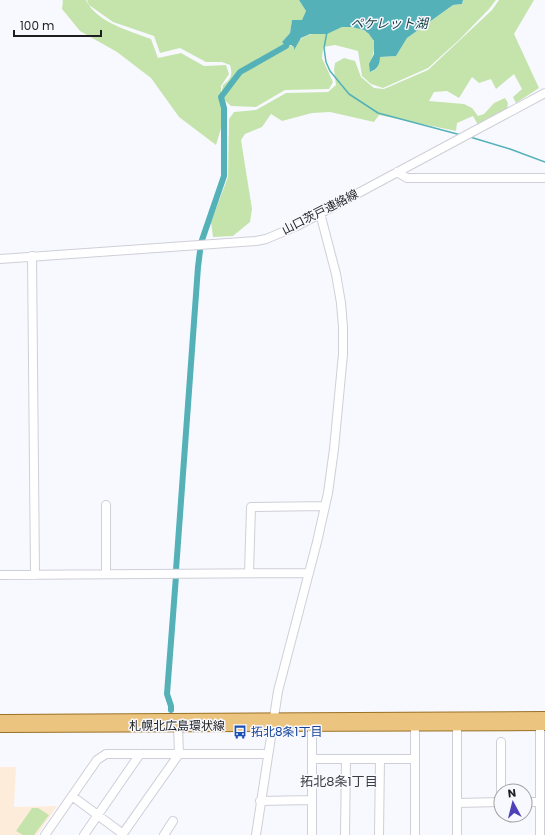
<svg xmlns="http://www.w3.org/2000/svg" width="545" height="835" font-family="Poppins,'Noto Sans JP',sans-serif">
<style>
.education{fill:#feecdb}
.green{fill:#c4e4ac}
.water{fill:#54b1b8}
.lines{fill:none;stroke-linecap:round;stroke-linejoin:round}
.stream{stroke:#54b1b8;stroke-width:1.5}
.canal{stroke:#54b1b8;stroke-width:6}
.minor-casing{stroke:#cecfd8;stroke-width:10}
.major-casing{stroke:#9a7126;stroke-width:12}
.minor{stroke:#fff;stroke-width:8}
.major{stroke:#ebc47f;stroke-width:10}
.labels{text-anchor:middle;stroke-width:3;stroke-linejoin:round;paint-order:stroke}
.street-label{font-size:12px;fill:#1e1e21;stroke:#f8f9ff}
.transit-label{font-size:12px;fill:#164399;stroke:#f8f9ff;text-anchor:start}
.water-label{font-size:13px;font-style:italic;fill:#194548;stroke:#f8f9ff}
.neighbourhood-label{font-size:13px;fill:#3c3d44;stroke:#f8f9ff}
</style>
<rect width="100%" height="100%" fill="#f8f9ff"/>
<!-- education -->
<path class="education" d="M0 767H16L14 807 57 806 37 835H0Z"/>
<!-- green -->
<path class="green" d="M62 0H86C96 22 130 31 151 39L158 58 181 53 204 66 226 65 229 74 221 86V96L223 85C231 79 233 75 230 65L222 62H206L180 48 160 53 154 36 113 22 89 5 87 0H299L306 11 302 21 292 20 290 33 282 42 294 47V49C297 45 299 39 304 37 312 32 319 35 328 33 333 32 337 28 342 27 352 25 372 30 374 42 376 53 368 61 371 72 378 69 380 64 380 57L396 56 407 38 453 5 462 4 463 0H496L489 9 460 39 428 68 383 88 371 84 362 76 358 51 335 45 323 47 322 58 333 82 329 89 285 90 256 107 231 106 221 97 222 125 216 145 179 117 151 78 117 52 80 31 62 9 63 1Z
M499 0H534L514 34 539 88 516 103 513 97 522 89 514 74 496 89 491 79 479 83 472 77 459 98 447 91 434 92 429 101 464 104 472 108 478 116 484 114 494 103 505 98 508 103 507 109 478 125 473 116 457 123 456 131 379 115 374 122 330 112 312 113 282 121 271 114 262 127 245 134 241 140 252 209 250 222 233 236 213 237 211 222 228 177 229 119 234 112 256 110 286 93 328 92 336 85 334 70 335 63 344 58 355 61 361 77 374 88 384 89 428 70 492 10Z
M32 808H38L49 815 34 835H23L16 831Z"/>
<!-- water -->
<path class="water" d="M299 0H463L462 4 453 5 407 38 396 56 380 57C380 64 378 69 370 72L369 64 374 54V41L369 34 364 30 352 27H342L327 34H310L301 38 294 50V47L291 45 286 46 282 42 290 33 292 20H302L306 11Z"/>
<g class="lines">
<!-- stream -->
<path class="stream" d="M327 32 324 48 326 62 330 71 349 94 378 113 461 135
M470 137 510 149 545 162"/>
<!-- canal -->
<path class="canal" d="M202 240 224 176V108L221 97 240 72 286 46
M176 570 198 267 200 251
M171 710V706L167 694 176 576"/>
<!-- minor casing -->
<g class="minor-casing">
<path id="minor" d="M397 172 407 178H545
M32 256 35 575
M0 259 256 241 266 239 297 226 545 93
M106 505V574
M249 573 251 507 325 506
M0 575 309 573
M415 720V835
M457 725V835
M312 726V835
M501 742V792
M312 759H415
M72 796 123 834
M260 801 312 800
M525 802H540
M457 803 501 802
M45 835 97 760 106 754H268
M84 835 140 754
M122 835 179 754 178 726
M164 835 173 821
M256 835 278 691 317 542 328 493 334 449 343 354V327L341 303 336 274 320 213
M345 835 346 759
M379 835 380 759
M540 835V725"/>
</g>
<!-- major casing -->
<g class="major-casing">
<path id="major" d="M0 720 545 717
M0 727 545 725"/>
</g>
<!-- minor -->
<use href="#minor" class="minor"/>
<!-- major -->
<use href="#major" class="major"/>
</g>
<!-- icons -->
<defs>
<g id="bus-bare" transform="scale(1.08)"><path d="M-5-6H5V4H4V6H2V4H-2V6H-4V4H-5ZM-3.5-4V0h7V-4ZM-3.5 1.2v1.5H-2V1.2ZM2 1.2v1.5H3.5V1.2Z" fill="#1a4fb4" stroke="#f8f9ff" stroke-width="2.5" paint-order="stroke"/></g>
</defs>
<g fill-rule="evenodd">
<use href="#bus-bare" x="240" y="732"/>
</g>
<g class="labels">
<!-- street labels -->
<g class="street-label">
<text transform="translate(320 212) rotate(-27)" y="4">山口茨戸連絡線</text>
<text x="177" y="730">札幌北広島環状線</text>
</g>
<!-- transit labels -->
<g class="transit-label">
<text x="251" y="736">拓北8条1丁目</text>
</g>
<!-- water labels -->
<g class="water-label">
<text x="389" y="28">ペケレット湖</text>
</g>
<!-- neighbourhood labels -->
<g class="neighbourhood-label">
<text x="339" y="786">拓北8条1丁目</text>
</g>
</g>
<!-- north arrow -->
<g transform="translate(513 803) rotate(353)"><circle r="19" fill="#f8f9ff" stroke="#a1a1a6"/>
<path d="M0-3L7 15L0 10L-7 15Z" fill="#4e41b8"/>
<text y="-6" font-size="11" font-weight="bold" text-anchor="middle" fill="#1e1e21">N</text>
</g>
<!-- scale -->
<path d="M14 30v6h87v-6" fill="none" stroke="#1e1e21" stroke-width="2"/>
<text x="20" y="30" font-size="12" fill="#1e1e21" stroke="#f8f9ff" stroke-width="3" paint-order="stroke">100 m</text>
</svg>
